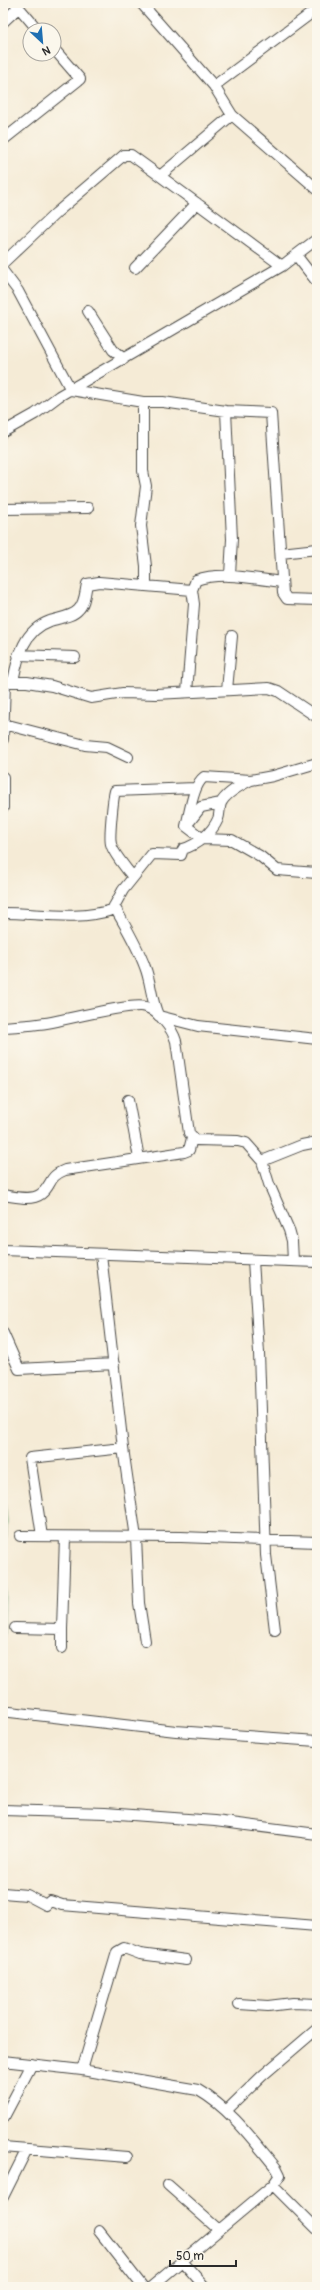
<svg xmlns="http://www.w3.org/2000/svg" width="320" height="2290" font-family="Pangolin,sans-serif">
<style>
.green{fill:#83d292;stroke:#577e5e}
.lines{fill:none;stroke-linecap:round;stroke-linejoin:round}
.minor-casing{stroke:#494845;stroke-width:12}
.minor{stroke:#fff;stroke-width:10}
</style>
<rect width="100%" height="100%" fill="#fbf7ec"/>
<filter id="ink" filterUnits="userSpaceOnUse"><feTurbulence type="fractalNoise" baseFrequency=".025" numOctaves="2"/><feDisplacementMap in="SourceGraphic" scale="8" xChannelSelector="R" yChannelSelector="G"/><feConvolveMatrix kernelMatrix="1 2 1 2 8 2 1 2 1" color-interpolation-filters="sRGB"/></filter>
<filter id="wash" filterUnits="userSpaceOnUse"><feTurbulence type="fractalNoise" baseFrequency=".012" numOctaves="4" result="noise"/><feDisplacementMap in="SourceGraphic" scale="16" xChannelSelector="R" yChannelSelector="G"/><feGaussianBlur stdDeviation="0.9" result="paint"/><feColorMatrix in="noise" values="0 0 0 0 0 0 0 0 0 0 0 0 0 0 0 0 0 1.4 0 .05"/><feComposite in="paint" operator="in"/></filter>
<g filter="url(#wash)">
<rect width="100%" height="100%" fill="#f5ebd6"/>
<!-- green -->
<path class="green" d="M3 1344C10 1359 7 1416 3 1433Z
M3 1488 7 1520 3 1668Z"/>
</g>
<g filter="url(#ink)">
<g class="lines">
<!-- minor casing -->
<g class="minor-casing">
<path id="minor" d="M15 3 38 30
M141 3 214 86 232 115 317 189
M3 22 19 7
M214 86 317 9
M3 140 80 79 54 49
M160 176 282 266
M317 239 296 255 317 282
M3 263 56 213 124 155H131L160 176 232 115
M135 268 197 203
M3 271 18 291 71 390 143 402H163L226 411 271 413 283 593 287 599 317 600
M88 311 113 350 124 359
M143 402V471L146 486 141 526 146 566V585
M226 411 232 539 230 575
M3 432 35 414 59 396 282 266 296 255
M3 509 88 508
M281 553 317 549
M18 655 75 657
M13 681C18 656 24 630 50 621 58 618 72 617 78 610 85 604 85 592 87 584L99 582 192 590
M3 682H27L52 686 91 698 123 693 156 694 269 688 278 691 317 717
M227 690 232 636
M187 692 194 604 192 590 196 580C223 571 254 579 282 582
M4 724 85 745 107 747 128 757
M3 739 5 683
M3 777V808
M190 821 201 807 221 803
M186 826C190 812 193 785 204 777L251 780 273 776 317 763
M186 826 203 839 232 840 260 856 277 870 317 873
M133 877C127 870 112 851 111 844 109 837 113 798 115 791L195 788
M114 906C125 926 137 945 145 967 151 982 151 999 158 1015
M3 913C38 913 78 921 112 910L123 890 152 854 181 855 183 849C197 845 212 833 218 819 220 814 219 808 221 803 226 793 241 785 251 780
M159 1016 198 1026 317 1039
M3 1027C19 1026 36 1025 52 1022 68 1019 134 1002 146 1007 158 1011 172 1028 176 1041L189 1133 196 1140 238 1141 246 1143 262 1161 269 1184 289 1230 292 1241 293 1261
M128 1100 139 1158
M262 1161 302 1145 317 1142
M3 1195C14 1197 32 1201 41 1194 53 1185 47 1177 65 1170L184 1152 189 1150 192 1138
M3 1250 317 1262
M101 1254 123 1448 136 1538 139 1603 145 1641
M253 1260 259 1353 266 1555 275 1630
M3 1333 19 1369 114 1364
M20 1536 181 1537 317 1542
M42 1536 30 1458 123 1448
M15 1628 62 1629 65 1537
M62 1629V1648
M10 1712 176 1731 317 1741
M3 1810 105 1813 215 1821 317 1834
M3 1893 27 1895 46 1905 50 1901 62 1905 317 1926
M239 2004 268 2006 293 2003 317 2004
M3 2061 82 2070 198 2090C231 2109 253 2140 277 2169L280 2175 273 2185 151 2287
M82 2070 117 1952 124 1948 140 1954 186 1960
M227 2110 262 2076 317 2029
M3 2119 32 2064
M3 2147 127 2157
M168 2185 219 2230
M273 2185 317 2229
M3 2197 27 2149
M99 2231 143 2287
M182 2261 205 2287"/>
</g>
<!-- minor -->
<use href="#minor" class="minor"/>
</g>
</g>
<!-- margin -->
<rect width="320" height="2290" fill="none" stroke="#fbf7ec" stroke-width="16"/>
<!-- north arrow -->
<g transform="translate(42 42) rotate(154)"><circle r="19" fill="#fbf7ec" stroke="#a8a59f"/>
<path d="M0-3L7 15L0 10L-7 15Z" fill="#1f6fb2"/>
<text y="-6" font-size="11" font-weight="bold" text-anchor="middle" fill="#2b2b2b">N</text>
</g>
<!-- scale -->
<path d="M170 2260v6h66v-6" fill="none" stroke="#2b2b2b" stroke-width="2"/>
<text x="176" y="2260" font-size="12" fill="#2b2b2b" stroke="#fbf7ec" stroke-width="3" paint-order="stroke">50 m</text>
</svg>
